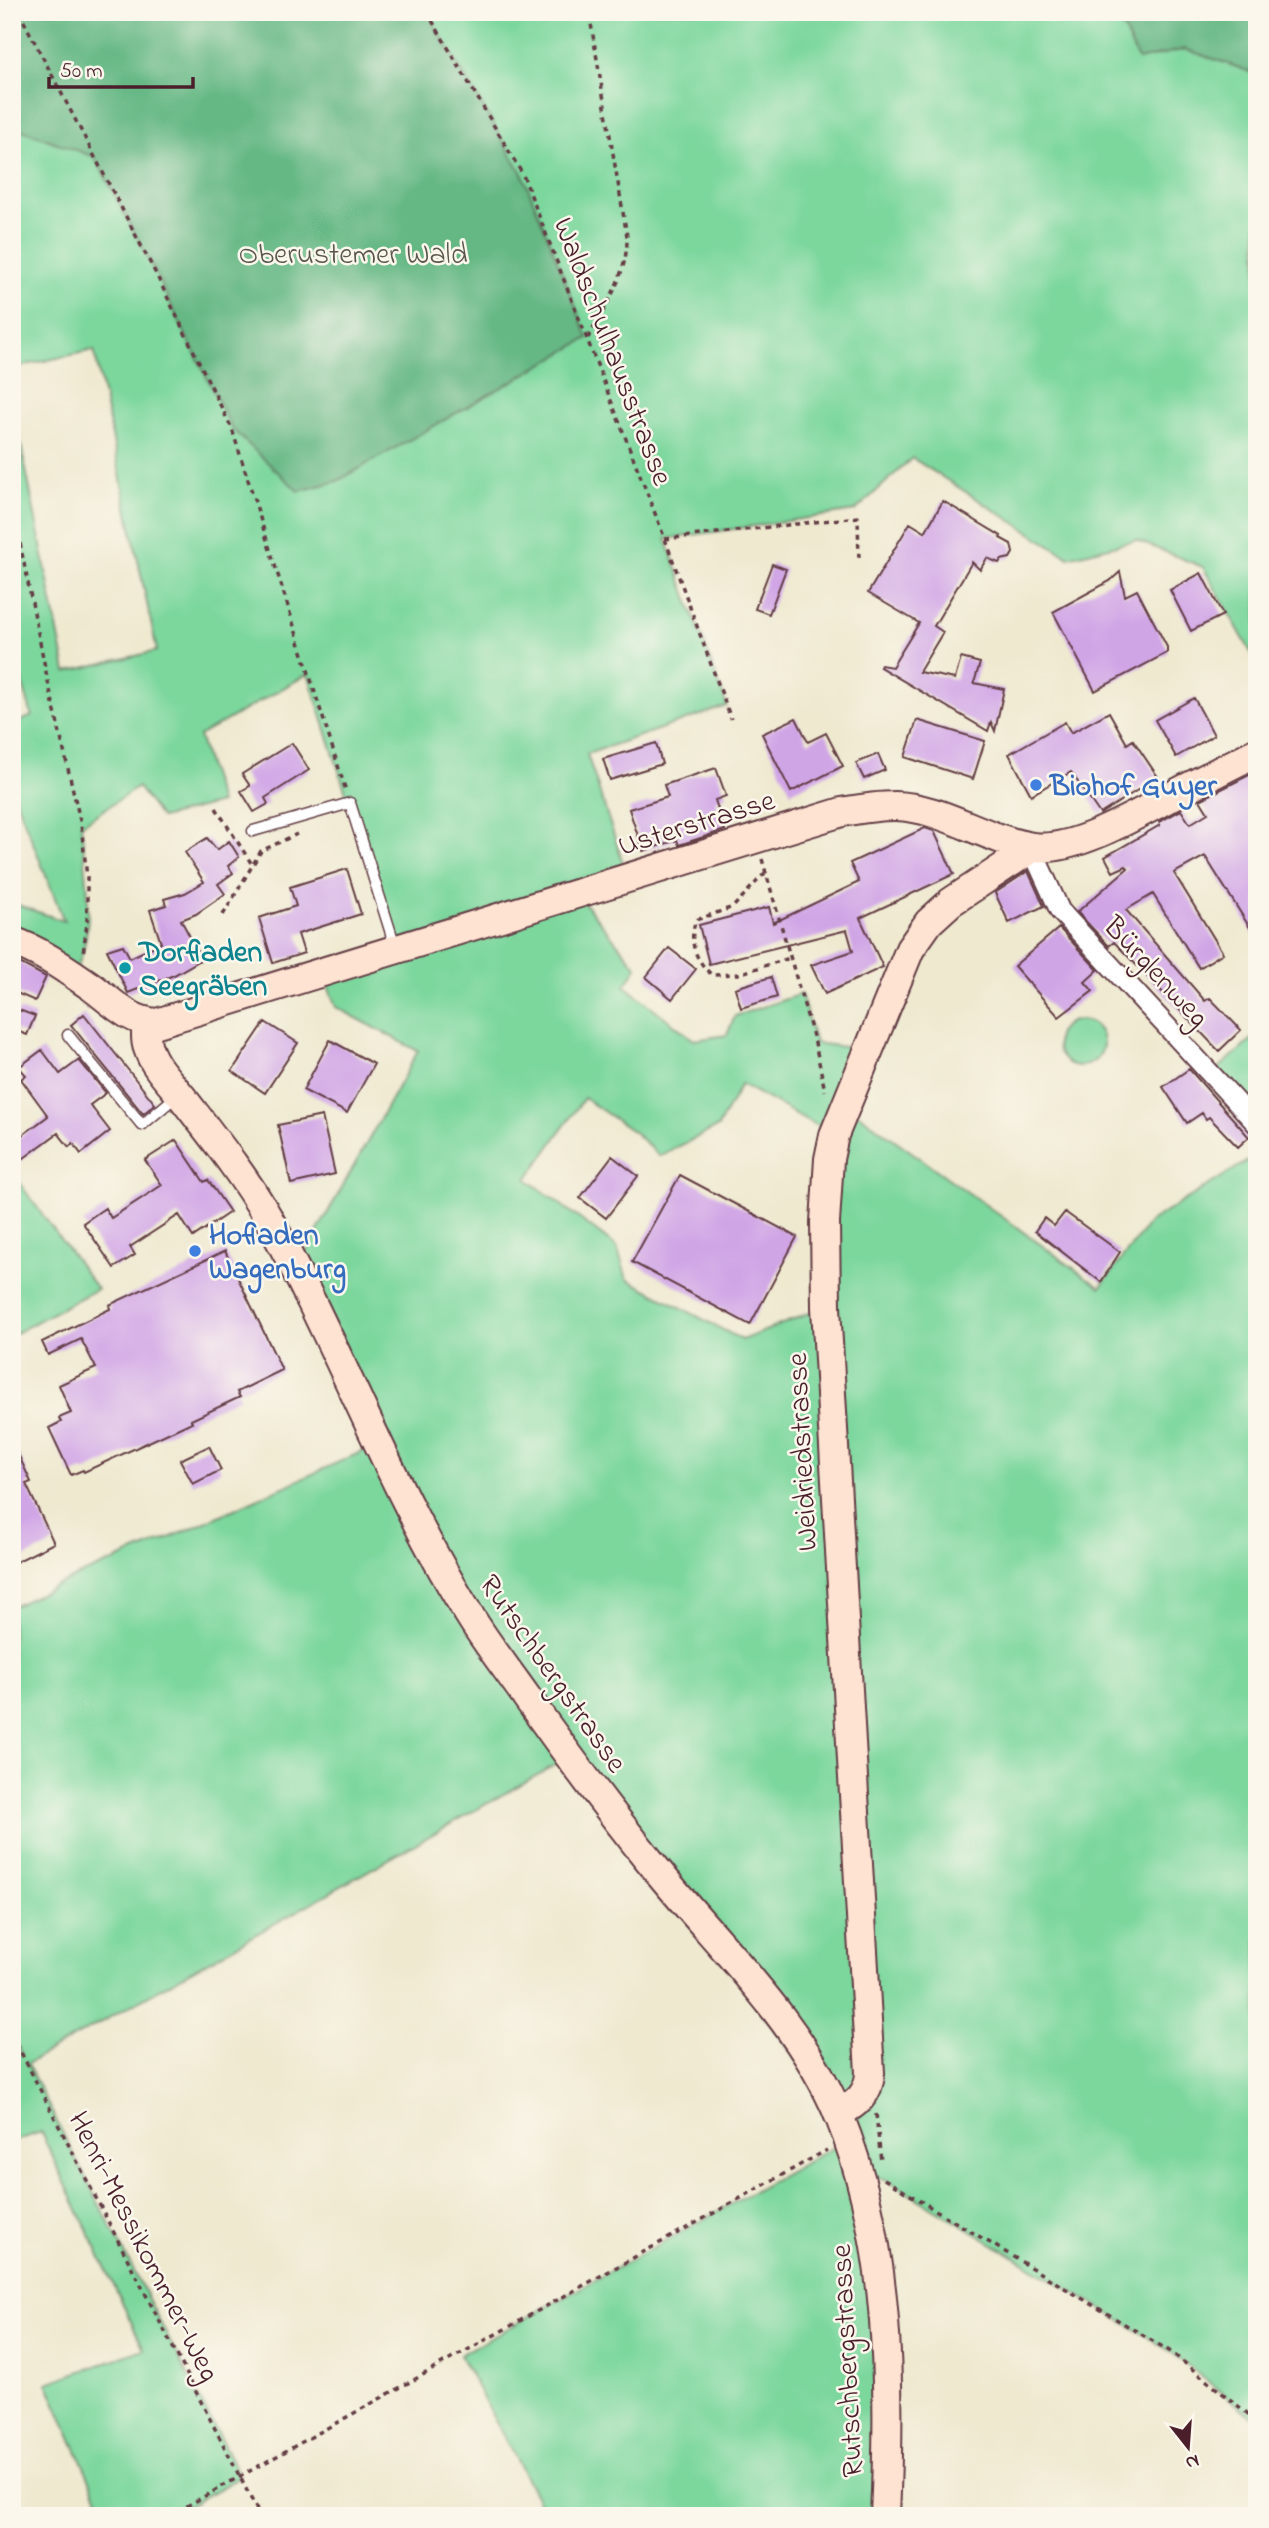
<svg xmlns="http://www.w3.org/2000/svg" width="1269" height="2528" font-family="'Indie Flower',sans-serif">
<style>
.green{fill:#7cd79d;stroke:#637b64;stroke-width:2;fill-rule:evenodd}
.forest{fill:#65b884;stroke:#586c58;stroke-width:2}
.building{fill:#d0a5e6}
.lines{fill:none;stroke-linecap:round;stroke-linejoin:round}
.lane-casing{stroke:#633d44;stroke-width:13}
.street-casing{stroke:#633d44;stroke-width:23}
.secondary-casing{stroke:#633d44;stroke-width:32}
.path{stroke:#633d44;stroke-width:3.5;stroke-dasharray:5 5;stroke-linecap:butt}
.lane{stroke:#fff;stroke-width:10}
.street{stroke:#fff;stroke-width:19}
.secondary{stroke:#fee3d2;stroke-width:28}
.shop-dot{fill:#3f7fe0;stroke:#fbf7ec;stroke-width:2.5}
.culture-dot{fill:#0f9aa8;stroke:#fbf7ec;stroke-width:2.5}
.labels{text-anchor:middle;stroke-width:5;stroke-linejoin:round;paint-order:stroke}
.park-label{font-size:30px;fill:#59564d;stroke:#fbf7ec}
.street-label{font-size:30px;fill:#4a1f2b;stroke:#fbf7ec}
.shop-label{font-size:30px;font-weight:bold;fill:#366cbe;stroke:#fbf7ec;text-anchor:start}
.culture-label{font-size:30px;font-weight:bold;fill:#0d838f;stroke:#fbf7ec;text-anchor:start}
</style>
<rect width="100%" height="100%" fill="#fbf7ec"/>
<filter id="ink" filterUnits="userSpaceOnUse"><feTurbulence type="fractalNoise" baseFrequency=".0143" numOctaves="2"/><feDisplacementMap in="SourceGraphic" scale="14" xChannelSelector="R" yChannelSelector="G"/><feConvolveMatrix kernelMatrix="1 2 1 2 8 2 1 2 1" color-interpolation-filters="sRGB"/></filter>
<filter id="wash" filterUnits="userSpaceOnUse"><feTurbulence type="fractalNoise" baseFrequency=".00686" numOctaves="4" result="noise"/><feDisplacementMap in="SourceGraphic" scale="28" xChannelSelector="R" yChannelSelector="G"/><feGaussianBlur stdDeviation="1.57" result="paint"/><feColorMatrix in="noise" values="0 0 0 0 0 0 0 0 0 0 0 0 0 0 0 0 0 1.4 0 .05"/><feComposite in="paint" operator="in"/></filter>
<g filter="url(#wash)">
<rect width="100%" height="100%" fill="#efe9d0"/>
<!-- green -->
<path class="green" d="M427 12H1116L1138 60 1185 49 1257 74V663L1203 567 1136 540 1069 557 912 458 855 511 666 539 727 706 587 754 628 878 577 894 637 967 625 986 694 1040 727 1035 735 1016 801 994 815 1043 868 1050 846 1105 1100 1287 1150 1222 1257 1155V1727L1253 1740 1257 1743V2421L1171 2352 1138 2331 883 2178 862 2179 885 2516H546L460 2355 848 2139 838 2114 569 1757 27 2064 240 2477 169 2516H106L47 2383 144 2349 41 2132 12 2142V2058L21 2053 12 2035V1607L78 1576 181 1533 377 1445 296 1270 418 1051 336 1007 323 973 396 949 308 674 199 736 220 803 161 818 138 787 81 825C86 872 97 930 74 974L12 941V903L64 921 12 790V725L32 716 12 646V399L66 672 157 651 94 350 12 368V126L95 157 156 274 299 491 337 481 588 338 523 175ZM741 1084 834 1135 825 1307 742 1340 627 1279 617 1247 527 1179 584 1098 635 1133 659 1156 718 1127Z
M1057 1043a23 23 0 1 1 46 0a23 23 0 1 1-46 0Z
M1257 1035V1124L1212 1074Z
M12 1173 97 1289 12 1335Z"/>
<!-- forest -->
<path class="forest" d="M12 12H427L523 175 588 338 337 481 298 491 232 429 156 274 95 157 12 126Z
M1116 12H1257V74L1185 49 1138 60Z"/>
<g id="blocks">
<!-- building -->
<path class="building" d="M943 501 1001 536 1000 538 1011 544 1013 553 1010 558 1001 560 999 563 987 558 980 570 972 562 934 626 943 632 919 672 955 679 961 658 980 663 974 683 1004 689 995 731 991 722 988 731 880 667 881 665 892 667 919 623 868 593 910 523 925 532Z
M772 564 786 569 769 614 755 609Z
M1120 572 1125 596 1137 590 1167 647V653L1095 691 1053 612 1110 581Z
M1201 573 1223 615 1191 631 1170 590Z
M1194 698 1214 735 1176 757 1155 720Z
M1109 712 1127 744 1133 740 1158 777 1100 814 1071 772 1031 795 1009 754 1065 722 1071 733Z
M796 718 808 742 826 733 843 766 791 792 762 734Z
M917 720 985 741 973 779 905 757Z
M292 743 309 770 265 798 268 804 254 812 241 791 250 786 242 774Z
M656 743 662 764 610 780 603 759Z
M878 754 885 770 864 779 856 763Z
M716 768 726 796 715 800 725 830 679 845 677 840 643 851 629 809 668 797 664 785Z
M1257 771V939L1205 856 1174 873 1223 953 1199 968 1153 894 1126 910 1205 1001 1210 998 1241 1030 1219 1051 1119 947 1114 942 1109 946 1077 912 1128 868 1126 866 1113 872 1105 857 1160 825 1159 822 1181 810 1190 824 1208 813 1200 800Z
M925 828 934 831 954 874 860 918 883 967 825 994 811 965 853 951 847 930 709 964 699 925 769 907 773 923 859 882 850 863Z
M207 838 217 850 229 841 239 857 228 866 233 873 218 884 225 894 196 914 181 920 202 959 174 975 128 993 107 950 123 945 130 958 161 943 150 910 166 905 164 899 185 893 204 882 185 852Z
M347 869 361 914 298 934 304 953 273 963 259 918 296 906 290 887Z
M1028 871 1044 906 1009 923 995 893Z
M1059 928 1098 970 1085 982 1093 991 1059 1017 1014 966Z
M669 948 696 969 672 999 646 977Z
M12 959 46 977 35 1001 12 991Z
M771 977 777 997 741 1008 735 988Z
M19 1010 35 1016 27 1035 12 1029Z
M84 1014 155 1104 143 1114 71 1025Z
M265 1022 298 1043 265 1093 232 1071Z
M330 1040 374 1064 347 1113 303 1090Z
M42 1050 60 1074 79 1060 106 1093 90 1105 110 1131 81 1154 73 1143 69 1147 58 1133 20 1161 12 1152V1143L48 1116 21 1079 26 1075 19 1067Z
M1189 1069 1249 1137 1238 1147 1209 1117 1206 1119 1202 1113 1187 1123 1163 1087Z
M322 1116 335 1174 291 1184 278 1125Z
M176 1140 204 1182 208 1180 230 1212 193 1237 179 1215 130 1247 135 1255 114 1268 83 1223 105 1208 111 1218 162 1185 145 1160Z
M612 1156 638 1176 606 1218 580 1198Z
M680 1175 797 1237 750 1325 632 1262Z
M1065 1212 1120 1252 1101 1282 1035 1231 1044 1218 1054 1226Z
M225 1251 282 1370 237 1392 240 1397 191 1420 192 1422 84 1472 83 1470 71 1475 49 1428 61 1422 59 1418 71 1413 59 1385 96 1368 81 1339 48 1355 42 1342 110 1309 109 1305Z
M12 1441 31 1482 26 1484 54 1543 12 1564Z
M209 1446 221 1470 193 1484 180 1460Z"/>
</g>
</g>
<g filter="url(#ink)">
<use href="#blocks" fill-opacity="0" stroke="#633d44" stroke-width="2"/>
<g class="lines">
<!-- lane casing -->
<g class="lane-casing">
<path id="lane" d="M253 831 350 803 395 946
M68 1035 142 1125 179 1094"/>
</g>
<!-- street casing -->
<g class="street-casing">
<path id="street" d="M1034 847 1038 863 1060 911 1257 1124"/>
</g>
<!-- secondary casing -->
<g class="secondary-casing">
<path id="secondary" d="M12 941C41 951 67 970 92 987 112 1002 130 1022 157 1023L842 812C859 809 877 806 895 806 943 807 985 840 1033 847 1075 853 1143 811 1181 791 1206 778 1231 765 1257 752
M147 1022C146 1031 145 1040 148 1048 154 1067 170 1082 182 1097 212 1136 243 1174 267 1216 341 1349 392 1493 473 1621 490 1648 510 1673 528 1699 569 1757 612 1815 657 1870 721 1949 801 2022 840 2118 890 2242 891 2384 885 2516
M838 2114C856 2104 869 2095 870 2073L826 1307 825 1222 829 1159 834 1135 910 949 929 922 951 902 1034 847"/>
</g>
<!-- path -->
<path class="path" d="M19 12 156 274 232 429 346 791
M427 12 523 175 665 539 731 719
M588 338C606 305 628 274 627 236L589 12
M12 504 47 677 81 825 87 877V923L83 954
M665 539 858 517 859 561
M216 808 253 866
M762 859 815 1043 825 1091
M765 873 733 907 696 920C688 941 695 960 712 975L738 974 790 958
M223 915 261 851 297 834
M12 2035 260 2516
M876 2114 881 2162
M884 2179 1171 2352 1257 2421
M169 2516 827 2150"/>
<!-- lane -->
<use href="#lane" class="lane"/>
<!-- street -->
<use href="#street" class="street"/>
<!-- secondary -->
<use href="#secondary" class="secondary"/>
</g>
</g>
<!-- markers -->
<g class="shop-dot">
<circle cx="1036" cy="785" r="7"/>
<circle cx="195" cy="1251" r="7"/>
</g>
<circle class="culture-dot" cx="125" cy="968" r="7"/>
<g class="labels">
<!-- park labels -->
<g class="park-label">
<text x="353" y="263">Oberustemer Wald</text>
</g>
<!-- street labels -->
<g class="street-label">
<text transform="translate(614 351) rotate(69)" y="10">Waldschulhausstrasse</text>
<text transform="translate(696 822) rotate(-17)" y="10">Usterstrasse</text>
<text transform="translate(1157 971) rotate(47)" y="10">Bürglenweg</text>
<text transform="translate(801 1452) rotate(-93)" y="10">Weidriedstrasse</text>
<text transform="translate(554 1673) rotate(55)" y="10">Rutschbergstrasse</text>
<text transform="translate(145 2246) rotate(63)" y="10">Henri-Messikommer-Weg</text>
<text transform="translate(846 2361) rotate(-93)" y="10">Rutschbergstrasse</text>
</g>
<!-- shop labels -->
<g class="shop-label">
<text x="1050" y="795">Biohof Guyer</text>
<text x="209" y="1244">Hofladen<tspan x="209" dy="34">Wagenburg</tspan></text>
</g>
<!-- culture labels -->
<g class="culture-label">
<text x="139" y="961">Dorfladen<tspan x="139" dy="34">Seegräben</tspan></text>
</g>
</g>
<!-- margin -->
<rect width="1269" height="2528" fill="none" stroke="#fbf7ec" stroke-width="42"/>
<!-- north arrow -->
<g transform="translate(1188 2447) rotate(163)" stroke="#fbf7ec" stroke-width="5" paint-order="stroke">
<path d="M0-5L12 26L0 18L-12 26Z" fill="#4a1f2b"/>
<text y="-10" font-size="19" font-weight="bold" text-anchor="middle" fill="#4a1f2b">N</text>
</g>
<!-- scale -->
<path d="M49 77v10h144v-10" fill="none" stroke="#4a1f2b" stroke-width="3.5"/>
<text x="60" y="77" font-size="21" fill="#4a1f2b" stroke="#fbf7ec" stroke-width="5" paint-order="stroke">50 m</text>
</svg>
